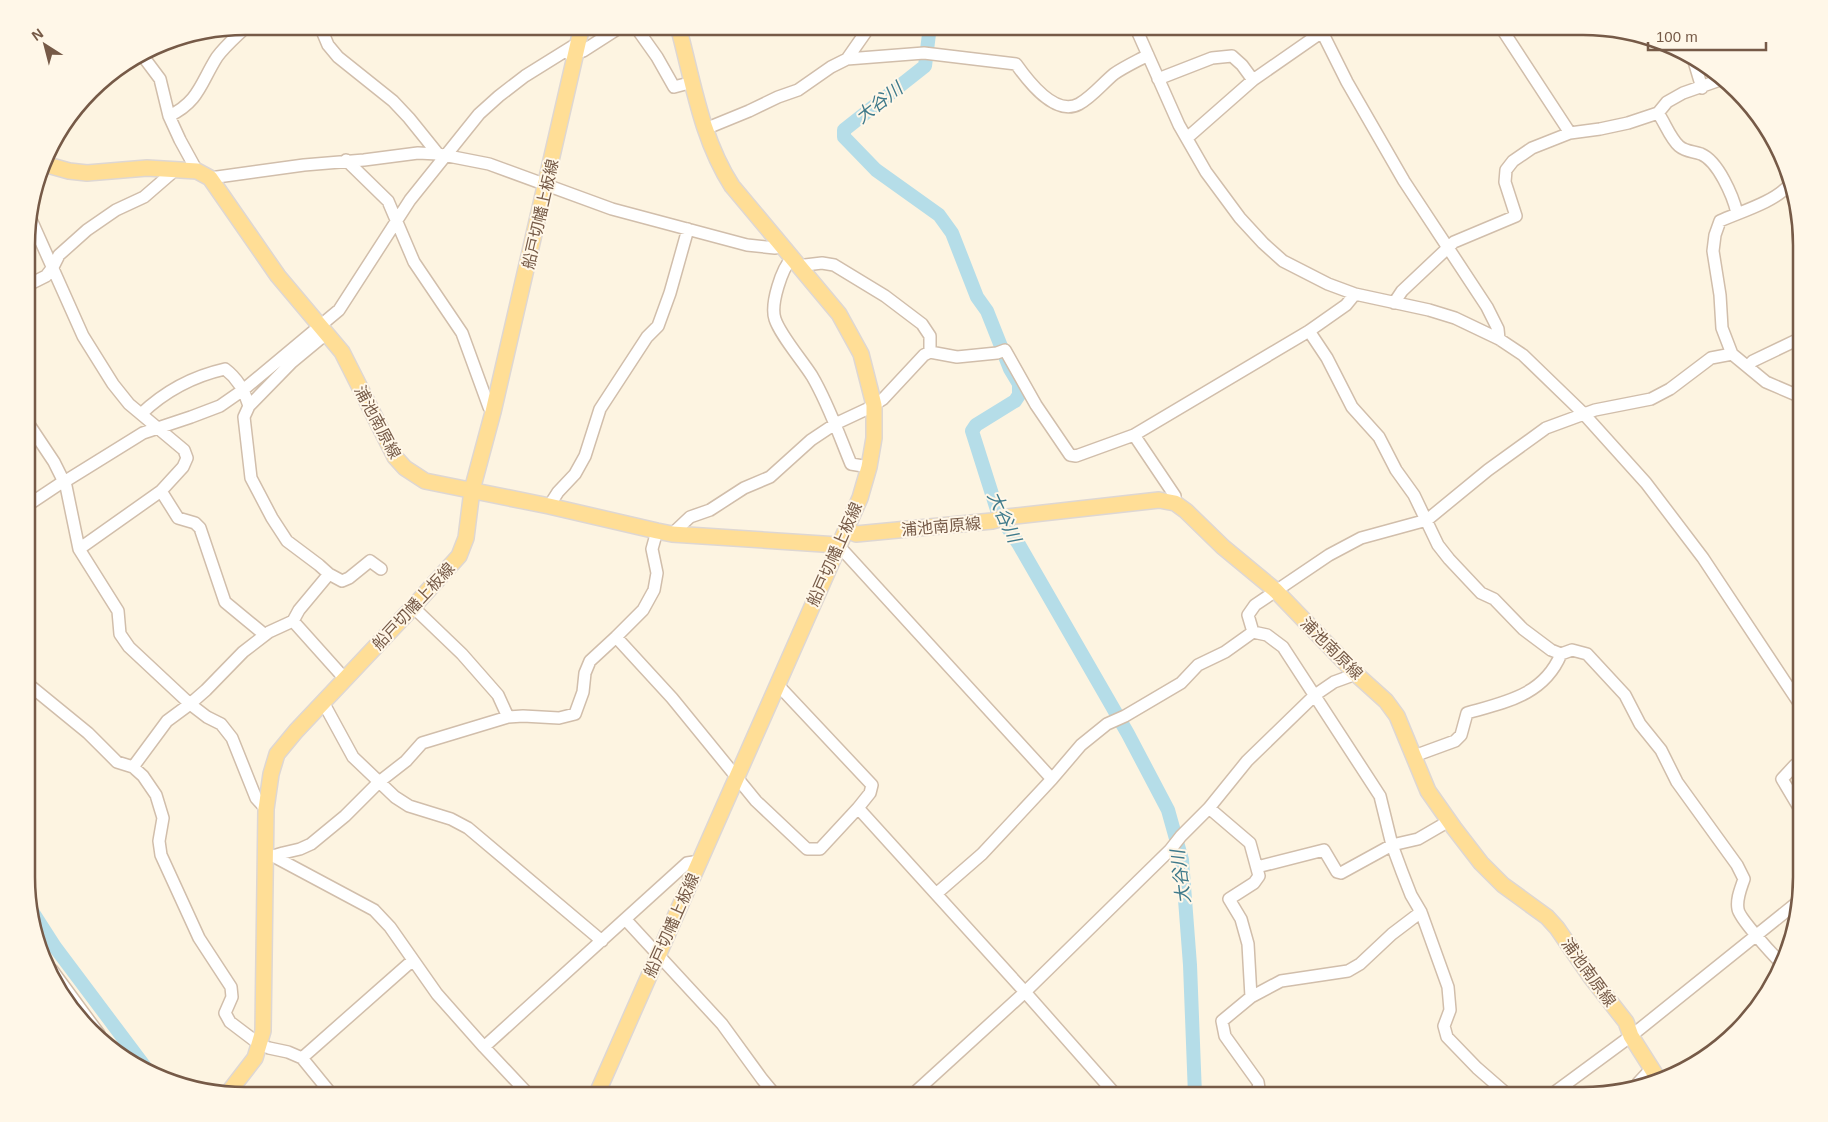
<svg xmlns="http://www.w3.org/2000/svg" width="1828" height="1122" font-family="Helvetica,'Noto Sans JP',sans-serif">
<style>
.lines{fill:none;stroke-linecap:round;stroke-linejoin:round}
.river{stroke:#b5dde8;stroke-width:14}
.minor-casing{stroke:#d1beab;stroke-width:14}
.major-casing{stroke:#ded7d3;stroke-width:18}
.minor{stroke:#fff;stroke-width:11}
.major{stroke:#ffde96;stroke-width:15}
.labels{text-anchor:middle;stroke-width:4;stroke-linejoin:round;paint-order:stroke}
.street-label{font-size:16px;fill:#765a47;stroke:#fff7e8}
.water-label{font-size:18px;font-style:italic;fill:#3f7a8b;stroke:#fff7e8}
.rim{fill:none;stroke:#765a47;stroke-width:2.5}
</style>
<rect width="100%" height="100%" fill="#fdf4e1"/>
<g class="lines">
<!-- river -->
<path class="river" d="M930 26 925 66 844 130V137L876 170 939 215 952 233 977 297 987 311 1010 369 1019 384V395L1015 401 976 425 972 431 998 513 1018 543 1128 734 1168 810 1182 860 1190 965 1195 1095
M28 905 55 947 148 1071"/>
<!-- minor casing -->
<g class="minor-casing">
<path id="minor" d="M320 26 328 45 338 57 393 101 409 118 438 154
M635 26 657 57 674 87 693 82
M1135 26 1179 125 1206 172 1240 218 1263 243 1283 261 1328 284 1355 294 1429 310 1455 318 1499 339 1523 355 1583 413 1646 483 1703 558 1801 706
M1500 26 1570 133
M1322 32 1347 82 1404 181 1487 307 1498 329 1499 339
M142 55 160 79 169 116 180 140 197 171
M571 56 583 51 622 26
M1693 58 1702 88
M847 59 870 26
M1158 79 1212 58 1232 56 1242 65 1253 80
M1658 113C1665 123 1670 138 1679 146 1686 152 1693 151 1701 154 1718 161 1733 196 1737 213
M169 116C199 102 201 82 217 57 225 46 237 36 247 26
M705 129 749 111 778 97 798 90 831 67 847 59 924 53 1016 64C1028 81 1055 117 1079 104 1092 97 1103 83 1114 74 1124 67 1137 61 1148 55
M1187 138 1253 80 1322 32 1325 27
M346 160 388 201 414 262 462 333 489 407 493 412
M210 178 304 165 364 160 418 153 438 154 489 164 612 209 747 245 775 248 780 244
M1788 186C1774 202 1740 212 1720 221L1715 235 1713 251 1720 295 1722 328 1732 354 1766 382 1801 397
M29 215 83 336 113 384 129 404 184 450 187 458 183 467 161 491 79 549
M792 258C782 268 770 304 775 319 780 335 802 360 812 376 828 403 839 435 851 464L869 467
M801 268 805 265 822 263 834 265 885 296 922 324 930 336V352
M28 285 46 276 53 267 59 255 87 230 116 210 144 197 174 171
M1394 303 1402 291 1454 242 1516 216 1505 182 1506 170 1513 161 1532 148 1570 133 1600 129 1628 123 1658 113 1667 102 1683 93 1720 80
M1309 331 1327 358 1352 407 1379 437 1396 470 1414 495 1438 545 1449 559 1481 593 1494 599 1523 629 1551 650 1561 654 1572 650 1587 654 1625 695 1640 724 1661 750 1677 782 1737 865 1744 879C1741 888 1736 899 1738 909 1739 918 1773 955 1782 964
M327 333 292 362 249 406 244 417 251 478 272 518 287 541 319 565 329 574 342 581 349 578 370 561 381 569
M1748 366 1753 361 1801 338
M141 414C164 392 194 376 225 369 237 378 245 392 249 406
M28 423 54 462 66 486 79 549 118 611 120 634 129 647 190 704 207 717 221 724 232 738 256 798 266 809
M1134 435 1175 496V503
M64 482 143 433 191 417 220 406 243 390 339 310 410 200 479 114 499 96 525 76 578 43
M161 491 178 518 195 523 200 528 225 602 265 635
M28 505 64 481
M549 506 558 492 575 474 585 456 600 409 647 337 658 326 670 293 688 229
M672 534 690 517 710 510 744 488 770 477 811 440 835 424 867 409 883 399 924 355 930 352 957 357 997 353 1005 350 1036 405 1070 455 1076 456 1134 435 1309 331 1346 305 1355 294
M838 545 1052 779
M413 607 462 654 498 695 508 717
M293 621 299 610 329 574
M1800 631 1801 633
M1253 632 1248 615 1255 605 1329 555 1361 538 1427 520 1488 470 1546 428 1595 410 1651 399 1670 389 1711 358 1732 354
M616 637 672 698 756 801 807 849H820L858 808
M28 684 88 733 117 762 133 767 143 776 156 795 163 818 159 841 161 855 199 938 231 987 232 997 225 1013 230 1022 259 1044 269 1048 288 1052 302 1058 333 1096
M777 684 872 785 870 793 858 808 1025 992 1116 1095
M323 702 353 757 395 797 409 806 451 819 468 828 602 941
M1414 756 1455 741 1461 735 1467 713C1506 702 1544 695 1561 654
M1801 762 1795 765 1782 779 1801 811
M133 767 167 721 190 704 206 690 243 652 269 632 293 621 345 679
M1209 808 1250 843 1259 876 1254 883 1229 899 1241 919 1248 944 1251 997
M265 854 273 856 283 853 300 849 311 844 345 816 379 782 406 761 422 743 508 717 523 716 559 718 575 714 583 692 585 673 590 661 616 637 643 610 654 590 657 573 652 549 657 531
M273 856 374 910 390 927 437 994 484 1047 530 1096
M1257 867 1324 850 1337 872 1341 873 1392 845 1418 839 1449 821
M936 894 982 854 1052 779 1081 745 1107 724 1125 716 1181 683 1198 665 1225 652 1253 632 1267 635 1283 647 1380 796 1392 845 1402 872 1411 895 1421 912 1448 987 1450 1010 1444 1026 1447 1037 1477 1068 1508 1095
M626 920 722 1024 762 1079 776 1096
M52 970 99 1034
M484 1047 687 863 700 861
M302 1058 413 960
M1638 1083 1651 1069
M1260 1095 1258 1082 1225 1036 1222 1021 1251 997 1281 981 1348 971 1360 964 1392 934 1421 912
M1551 1095 1631 1036 1799 901
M911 1096 1025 992 1170 850 1181 836 1209 808 1247 761 1315 695 1334 682 1356 674"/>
</g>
<!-- major casing -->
<g class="major-casing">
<path id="major" d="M44 164 69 171 87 173 147 168 197 171 210 178 278 276 342 352 395 457 405 468 425 481 549 506 657 531 672 534 838 545
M846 530 856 534 992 521 1007 517 1159 500 1175 503 1186 511 1223 547 1275 590 1356 674 1386 701 1397 716 1428 791 1454 828 1481 863 1503 885 1547 917 1557 928 1590 976 1626 1022 1631 1036 1657 1077
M228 1093 255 1058 263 1031 266 809 271 774 277 754 296 731 413 607 459 556 466 538 472 490 493 412 582 26
M596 1096 860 498 869 467 874 438V405L861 354 839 314 732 186C701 138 693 81 678 26"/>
</g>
<!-- minor -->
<use href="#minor" class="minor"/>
<!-- major -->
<use href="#major" class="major"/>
</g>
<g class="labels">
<!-- street labels -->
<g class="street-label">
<text transform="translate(540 214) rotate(-77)" y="6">船戸切幡上板線</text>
<text transform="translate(378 422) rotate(62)" y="6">浦池南原線</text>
<text transform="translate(941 526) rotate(-5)" y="6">浦池南原線</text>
<text transform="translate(834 554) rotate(-66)" y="6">船戸切幡上板線</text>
<text transform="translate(413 606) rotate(-47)" y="6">船戸切幡上板線</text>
<text transform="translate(1332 648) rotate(45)" y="6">浦池南原線</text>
<text transform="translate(671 925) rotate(-66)" y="6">船戸切幡上板線</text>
<text transform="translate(1589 972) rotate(54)" y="6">浦池南原線</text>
</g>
<!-- water labels -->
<g class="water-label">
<text transform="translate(879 103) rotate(-38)" y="6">大谷川</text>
<text transform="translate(1004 517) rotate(65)" y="6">大谷川</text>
<text transform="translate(1181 877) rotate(-97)" y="6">大谷川</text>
</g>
</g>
<!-- crop -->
<path d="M0 0H1828V1122H0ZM245 35H1583A210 210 0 0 1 1793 245V877A210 210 0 0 1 1583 1087H245A210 210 0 0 1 35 877V245A210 210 0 0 1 245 35Z" fill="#fff7e8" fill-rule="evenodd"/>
<path class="rim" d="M245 35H1583A210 210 0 0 1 1793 245V877A210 210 0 0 1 1583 1087H245A210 210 0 0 1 35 877V245A210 210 0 0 1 245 35Z"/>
<!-- north arrow -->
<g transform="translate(45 45) rotate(324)" stroke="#fff7e8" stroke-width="4" paint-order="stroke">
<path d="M0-4L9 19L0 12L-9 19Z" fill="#765a47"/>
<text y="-8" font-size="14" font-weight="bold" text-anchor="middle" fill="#765a47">N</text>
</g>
<!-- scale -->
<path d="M1648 42v8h118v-8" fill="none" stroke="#765a47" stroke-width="2.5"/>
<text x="1656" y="42" font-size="15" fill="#765a47" stroke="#fff7e8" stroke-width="4" paint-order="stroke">100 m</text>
</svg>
